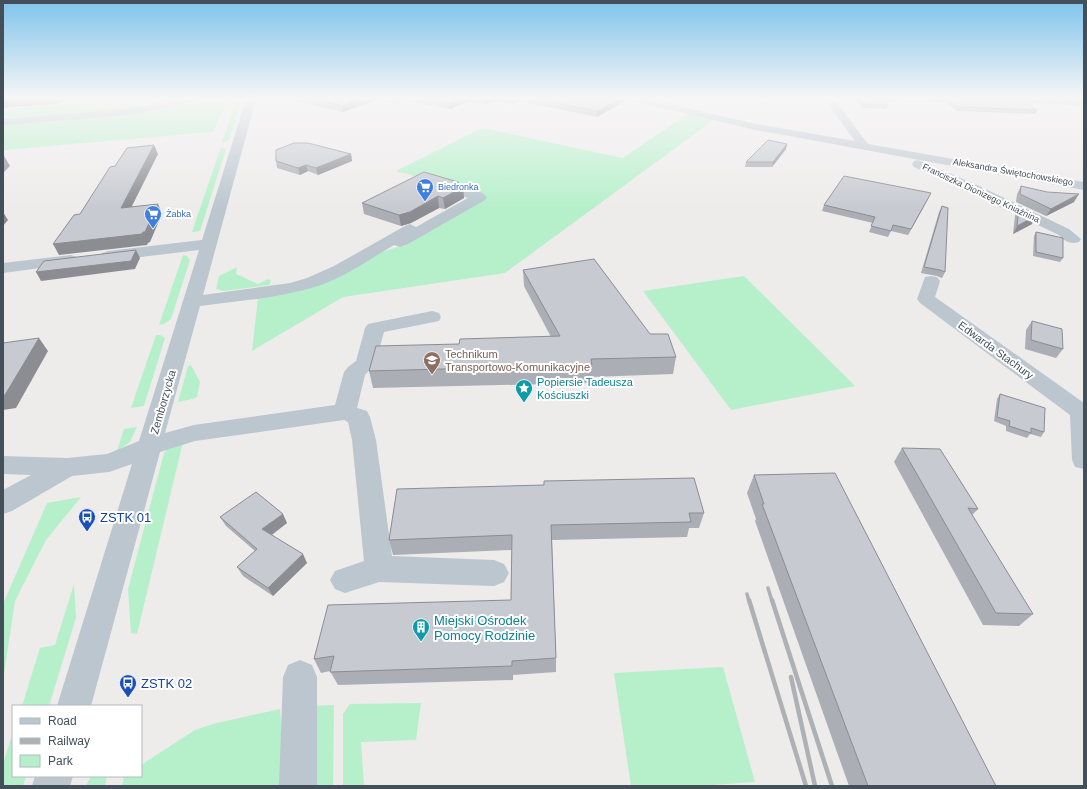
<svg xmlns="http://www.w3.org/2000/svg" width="1087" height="789" font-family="Helvetica,sans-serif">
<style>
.green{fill:#b5f0ca}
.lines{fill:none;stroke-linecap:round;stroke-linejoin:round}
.minor{fill:#bbc6cf;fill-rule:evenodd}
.rail-far1{stroke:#adb1b6;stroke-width:3.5}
.rail{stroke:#adb1b6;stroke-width:4.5}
.wall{fill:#abaeb4}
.shaded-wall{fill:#8b8d92}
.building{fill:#c7cad1;stroke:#8b8d92}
.labels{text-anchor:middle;stroke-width:4;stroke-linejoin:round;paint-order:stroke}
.far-street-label{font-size:9px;fill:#434f59;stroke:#fff}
.far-shop-label{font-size:9px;fill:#366cbe;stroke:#fff;text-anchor:start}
.street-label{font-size:11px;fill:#434f59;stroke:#fff}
.education-label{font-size:11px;fill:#785e54;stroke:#fff;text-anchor:start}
.culture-label{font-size:11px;fill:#0d838f;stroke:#fff;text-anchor:start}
.near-transit-label{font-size:13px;fill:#164399;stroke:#fff;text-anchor:start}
.near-culture-label{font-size:13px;fill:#0d838f;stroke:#fff;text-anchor:start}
</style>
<rect width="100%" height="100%" fill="#eeebeb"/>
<!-- green -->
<path class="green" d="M163 99H187L134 110 3 118V109L85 103 79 110 160 104Z
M198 99H228L213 132 3 150V124L174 105Z
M236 99H242L229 140 222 143Z
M689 113 715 119 505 273 343 297 252 351 258 298 300 291 328 282 380 253 403 245 486 196 396 171 482 128 623 158Z
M221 147 226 149 200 231 192 232Z
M183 255 187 256 190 260 171 319 164 324 159 325Z
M237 267 236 274 258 284 268 279 271 281 269 285 224 291 216 289 219 276Z
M744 276 855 386 731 410 643 291Z
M156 335H160L165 338 144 406 131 408Z
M191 365 200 382 197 397 192 399 178 402 188 366Z
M137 427 130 442 117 451 124 429Z
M183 442 137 634 131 633 128 589 164 453 167 449Z
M81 497 46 540 15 601 3 681V604L47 503Z
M74 584 76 618 49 706H22L40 648 55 645Z
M723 667 755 782 696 786H631L614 673Z
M421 703 416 740 361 742 364 786H411H343V714L350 704Z
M334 705 333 786H307L309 706Z
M280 709 283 749 282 786H122L124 776H141V765L195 730 213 724Z
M13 733V776H26L23 786H3V763Z
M91 776H107L105 786H86Z"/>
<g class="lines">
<!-- minor -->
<path class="minor" d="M180 99H198L193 102 128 115 3 125V119L128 109Z
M246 99H256L203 295 290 283 307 278 334 266 405 226 410 224 416 227 468 198 462 196 460 193 462 190C469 188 483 191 487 197L485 200 410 243 400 247 394 245C370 259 345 277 318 286 280 298 239 301 200 306L165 433 194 425 335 405 344 372 348 367 356 361 365 328 368 324 432 311 439 313 441 317 439 321 384 332 375 364 365 375 357 408 367 411 370 417 376 440 392 556 494 560 504 564 509 573 504 582 494 586 379 582 345 593 335 589 330 580 335 571 364 561 352 440 348 422 344 420 195 441 160 452 91 706H57L132 464 109 472 72 476 12 511 3 514V490L31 475 3 474V456L67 458 107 454 139 441 199 250 108 261 102 259 100 256 102 253 108 251 202 240Z
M631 99H647L756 124 855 141 824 99H834L868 144 1084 182V190L756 130 633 101Z
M918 160 977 185 1069 229 1081 239 1079 242C1070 245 1065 241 1059 235L914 167 912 164 914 161Z
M71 255 77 257 79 260 77 263 3 273V263Z
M931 276 937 277 940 281 935 297 1084 403V469L1075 467 1072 460 1070 415 920 303 917 299 925 277Z
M300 660 312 665 317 677V786H279L283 677 288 665Z
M35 776H73L70 786H32Z"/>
<!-- rail-far1 -->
<path class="rail-far1" d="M768 588 772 601
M747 594 749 601"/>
<!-- rail -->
<path class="rail" d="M749 600 806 786
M772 600 832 786
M791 677 815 786"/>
</g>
<!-- wall -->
<path class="wall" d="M288 99H628L597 117 520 101 513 104 496 101 485 104 469 101 450 109 404 100 395 103 378 99 343 112Z
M854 99H1084V105L1025 103 1037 110 1036 114 957 111 945 102 896 101 895 102H885L888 105 887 109 863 108Z
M787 144 786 149 772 167H745L746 162Z
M351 154 352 161 318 175 308 171 300 175 277 168 276 161Z
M460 186 463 187 464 198 445 209 439 208 411 223 401 226 364 214 362 203Z
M1021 186 1074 202 1046 216 1016 202 1017 194Z
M931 193 908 235 891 231 888 237 869 232 873 223 822 211 824 205Z
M942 206 945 272 942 278 937 276 921 273 939 212Z
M1019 208 1032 224 1013 234 1015 216Z
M1036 232 1063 258 1060 262 1033 256 1034 236Z
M523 270 650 334 676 357 673 374 592 377 591 383 373 388 369 371 459 344 551 337 524 286Z
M1032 321 1063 349 1056 358 1025 349 1026 330Z
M1000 394 1044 432 1041 437 1030 434 1027 438 1006 431V426L994 421 997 399Z
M902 448 978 509 972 515 1033 614 1019 626 983 625 894 462Z
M754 475 996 786H849L755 521 756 519 747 493Z
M397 489 704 513 699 528H689L687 537 552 540 556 658V672L513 675V680L338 685 330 671 321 673 314 659 511 600 512 550 393 555 389 540Z
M220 517 287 523 272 535 307 563 273 596 243 576 237 567 255 551 226 526Z"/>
<!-- shaded-wall -->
<path class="shaded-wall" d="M3 99H65L59 104 3 108Z
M363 99H378L343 112 342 106Z
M394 99H404V100L395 103Z
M462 99H469V101L450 109 449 104Z
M484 99H496V101L485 104Z
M512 99H519L520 101 513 104Z
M619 99H628L597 117V111Z
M787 144 786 149 772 167 773 162Z
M154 145 158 154 126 218 121 208Z
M3 154 10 166 3 173Z
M351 154 352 161 318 175 316 168Z
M306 165 308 171 300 175 298 168Z
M463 187 464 198 445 209 443 198Z
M931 193 928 199 908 235 911 229Z
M1079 194 1074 202 1046 216 1051 209Z
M438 196 439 208 411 223 401 226 399 215Z
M158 204 162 214 150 242 148 243 147 245 59 255 53 244Z
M3 212 8 220 3 226Z
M1036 216 1032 224 1013 234 1017 226Z
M136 250 140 258 135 269 41 281 36 272Z
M39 338 48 351 16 408 3 410V395Z
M283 514 287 523 267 538 262 529Z
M303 554 307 563 273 596 268 588Z"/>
<!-- building -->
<path class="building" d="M310 99H363L342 106Z
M425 99H462L449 104Z
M537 99H619L597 111Z
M859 99H882L888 105 864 104Z
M947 99H1084V101L1019 99 1037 110 958 107Z
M768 140 787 144 773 162H746Z
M294 143H308L351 154 316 168 306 165 298 168 276 161V150Z
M154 145 121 208 158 204 145 232H143L142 234 53 244 74 215 80 214 110 167 115 166 127 148Z
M424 172 458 182 460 186 463 187 443 198 438 196 410 212 399 215 362 203Z
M844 176 931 193 911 229 893 225 891 231 871 226 875 217 824 205Z
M1021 186 1047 192 1079 194 1051 209 1020 194Z
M942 206 948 208 945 272 940 270 924 267Z
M1019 208 1036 216 1017 226Z
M1036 232 1063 238V258L1036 252Z
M136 250 131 261 36 272 44 261Z
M594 259 650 334H668L676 357 591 359 592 365 369 371 376 346 459 344 460 339 560 336 523 270Z
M1032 321 1062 329 1063 349 1031 340Z
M39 338 5 395H3V343Z
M1000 394 1045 408 1044 432 1031 428V433L1009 426 1010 421 997 417Z
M902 448 940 449 978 509 968 508 1033 614 996 613Z
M835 473 996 786H868L762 504H764L754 475Z
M694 478 704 513H689L691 522 551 525 556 658 512 661V666L330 672 334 656 314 659 328 605 511 600 512 535 389 540 397 489 544 485V481Z
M256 492 283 514 262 529 303 554 268 588 237 567 257 549 220 517Z"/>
<!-- sky -->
<linearGradient id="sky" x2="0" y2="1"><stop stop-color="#7ec4eb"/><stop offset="0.47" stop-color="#f7f6f6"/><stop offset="1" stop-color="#f7f6f6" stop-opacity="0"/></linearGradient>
<rect width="1087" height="209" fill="url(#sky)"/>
<!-- icons -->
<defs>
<g id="supermarket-pin" transform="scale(0.9)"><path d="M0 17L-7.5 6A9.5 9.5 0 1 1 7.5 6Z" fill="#3f7fe0" stroke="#fff"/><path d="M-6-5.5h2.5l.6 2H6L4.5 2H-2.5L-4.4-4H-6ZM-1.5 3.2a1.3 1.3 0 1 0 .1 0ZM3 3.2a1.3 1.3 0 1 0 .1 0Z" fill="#fff"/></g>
<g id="school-pin" transform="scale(0.9)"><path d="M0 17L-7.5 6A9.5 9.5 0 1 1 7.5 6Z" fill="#8d6e63" stroke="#fff"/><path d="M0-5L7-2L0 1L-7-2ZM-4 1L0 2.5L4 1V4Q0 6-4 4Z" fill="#fff"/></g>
<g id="sight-pin" transform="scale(0.9)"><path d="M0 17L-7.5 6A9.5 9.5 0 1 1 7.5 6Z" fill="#0f9aa8" stroke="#fff"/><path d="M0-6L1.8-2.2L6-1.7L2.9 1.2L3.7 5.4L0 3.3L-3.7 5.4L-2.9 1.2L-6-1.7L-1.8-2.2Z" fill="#fff"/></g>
<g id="bus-pin" transform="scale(0.9)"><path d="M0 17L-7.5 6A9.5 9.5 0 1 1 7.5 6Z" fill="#1a4fb4" stroke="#fff"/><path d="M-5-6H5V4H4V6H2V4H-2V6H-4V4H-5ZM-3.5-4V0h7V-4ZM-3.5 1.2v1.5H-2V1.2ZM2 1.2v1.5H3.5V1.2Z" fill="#fff"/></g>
<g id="building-pin" transform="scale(0.9)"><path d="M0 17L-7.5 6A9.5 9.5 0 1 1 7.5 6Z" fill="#0f9aa8" stroke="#fff"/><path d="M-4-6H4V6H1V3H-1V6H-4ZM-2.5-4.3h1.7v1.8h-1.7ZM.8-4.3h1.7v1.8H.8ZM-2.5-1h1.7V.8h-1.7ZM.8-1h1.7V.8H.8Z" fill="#fff"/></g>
</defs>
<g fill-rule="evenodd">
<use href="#supermarket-pin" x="425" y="187"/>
<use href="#supermarket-pin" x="153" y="214"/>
<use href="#school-pin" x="432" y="360"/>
<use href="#sight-pin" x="524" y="388"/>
<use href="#bus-pin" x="87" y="517"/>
<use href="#building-pin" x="421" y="627"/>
<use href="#bus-pin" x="128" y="683"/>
</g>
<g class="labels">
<!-- far-street labels -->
<g class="far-street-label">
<text transform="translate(1013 172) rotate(10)" y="3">Aleksandra Świętochowskiego</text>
<text transform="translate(981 193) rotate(25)" y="3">Franciszka Dionizego Kniaźnina</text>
</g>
<!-- far-shop labels -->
<g class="far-shop-label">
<text x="438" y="190">Biedronka</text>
<text x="166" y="217">Żabka</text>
</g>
<!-- street labels -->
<g class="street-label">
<text transform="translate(996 350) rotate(36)" y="4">Edwarda Stachury</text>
<text transform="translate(163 402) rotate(-74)" y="4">Zemborzycka</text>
</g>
<!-- education labels -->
<g class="education-label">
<text x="445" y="358">Technikum<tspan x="445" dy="13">Transportowo-Komunikacyjne</tspan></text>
</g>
<!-- culture labels -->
<g class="culture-label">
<text x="537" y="386">Popiersie Tadeusza<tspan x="537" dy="13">Kościuszki</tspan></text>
</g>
<!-- near-transit labels -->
<g class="near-transit-label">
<text x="100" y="522">ZSTK 01</text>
<text x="141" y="688">ZSTK 02</text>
</g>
<!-- near-culture labels -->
<g class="near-culture-label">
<text x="434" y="625">Miejski Ośrodek<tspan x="434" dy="15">Pomocy Rodzinie</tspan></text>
</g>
</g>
<!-- border -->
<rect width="1087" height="789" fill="none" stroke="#434f59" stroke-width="8"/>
<!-- legend -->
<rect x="12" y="705" width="130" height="72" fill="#ffffff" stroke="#b4b9bd"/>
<rect x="20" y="718" width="20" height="6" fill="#bbc6cf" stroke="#b4b9bd"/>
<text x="48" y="725" font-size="12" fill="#434f59">Road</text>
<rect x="20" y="738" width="20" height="6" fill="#adb1b6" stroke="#b4b9bd"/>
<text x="48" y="745" font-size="12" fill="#434f59">Railway</text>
<rect x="20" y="755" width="20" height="12" fill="#b5f0ca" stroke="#b4b9bd"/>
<text x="48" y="765" font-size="12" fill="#434f59">Park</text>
</svg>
